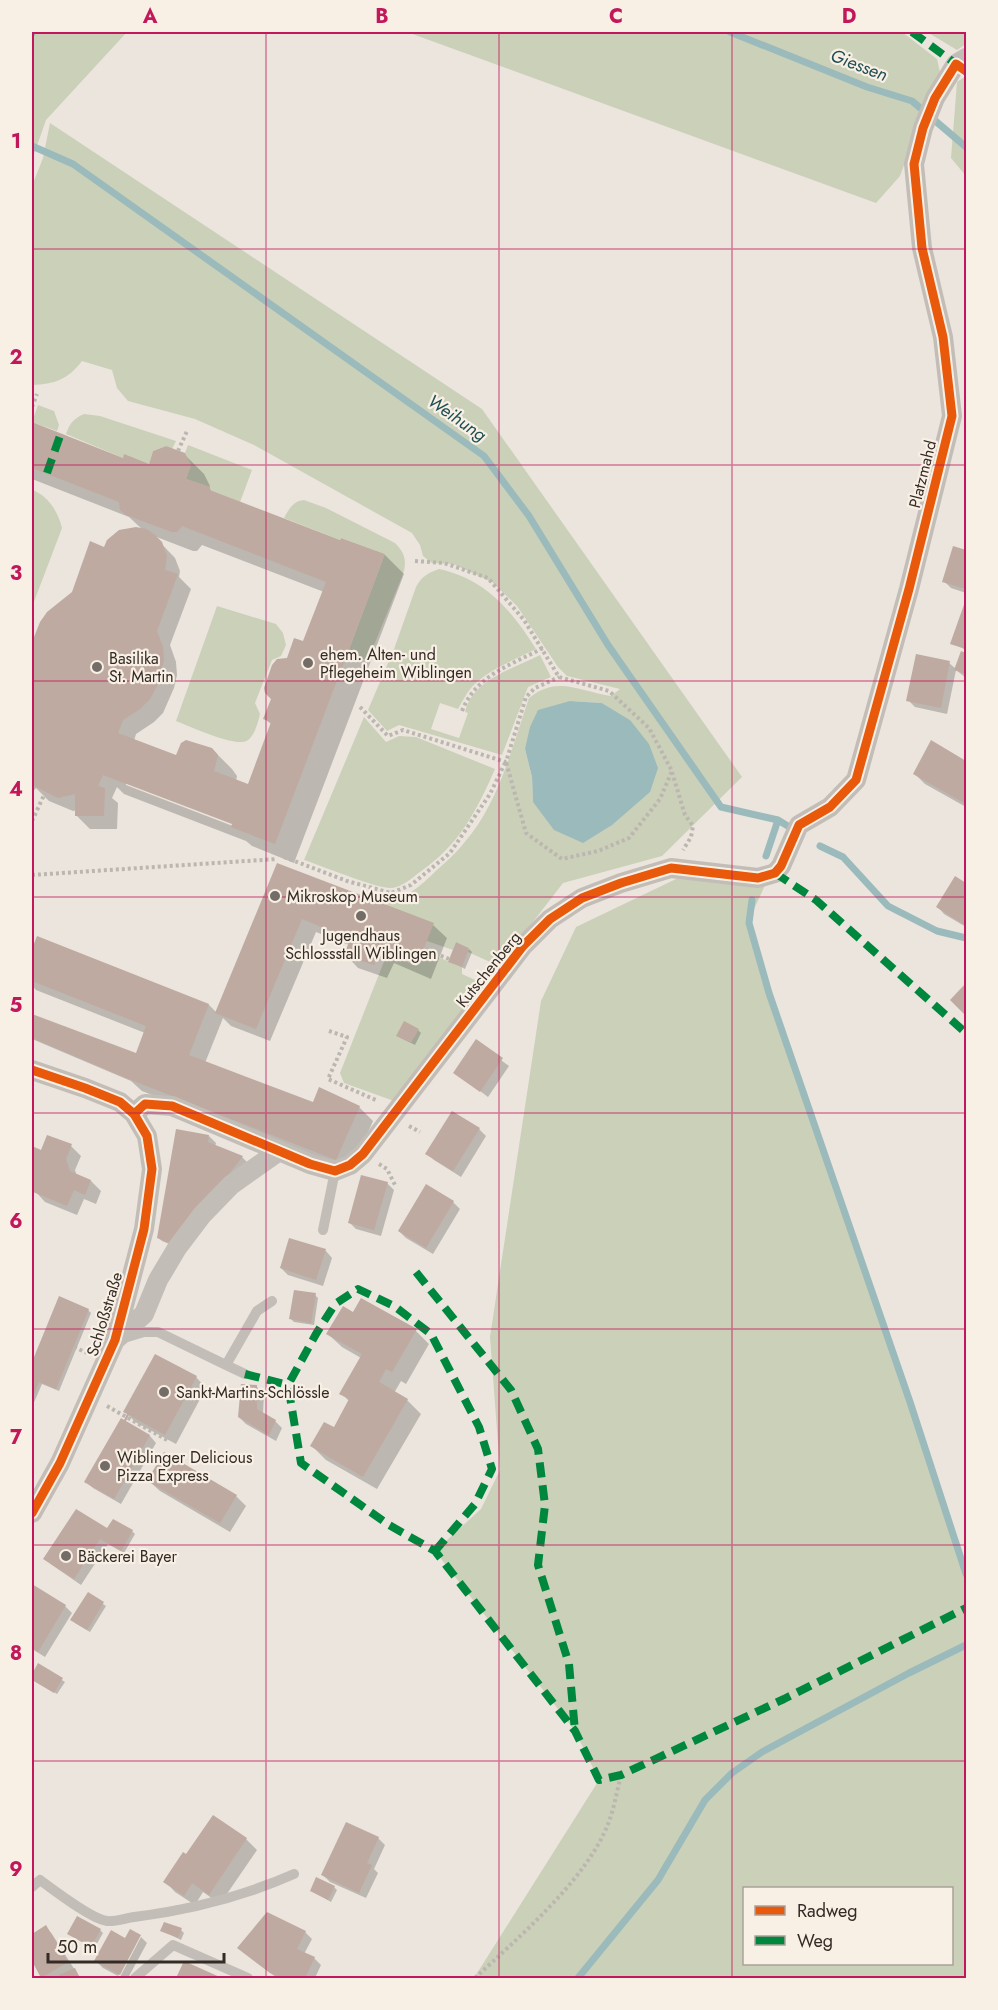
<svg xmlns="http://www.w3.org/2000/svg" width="998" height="2010" font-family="Jost,sans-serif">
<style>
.green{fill:#cbd0b9;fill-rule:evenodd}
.water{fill:#9bbabb}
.shadow{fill:#0003;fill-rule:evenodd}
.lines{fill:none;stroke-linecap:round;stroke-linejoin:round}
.stream{stroke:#9bbabb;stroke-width:7}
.building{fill:#beaaa0}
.path{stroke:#bcb6b0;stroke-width:4;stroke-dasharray:3 3;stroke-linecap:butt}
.lane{stroke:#c3bdb8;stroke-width:10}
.street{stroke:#c3bdb8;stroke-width:20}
.quiet{stroke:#00873e;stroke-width:8;stroke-dasharray:15 8;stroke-linecap:butt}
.cycleway-casing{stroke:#f8f0e5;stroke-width:13}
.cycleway{stroke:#e8590c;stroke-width:9}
.grid{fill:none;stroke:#c2185b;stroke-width:1.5;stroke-opacity:0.55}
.poi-dot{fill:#746c66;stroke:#f8f0e5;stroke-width:2}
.labels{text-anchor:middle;stroke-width:4.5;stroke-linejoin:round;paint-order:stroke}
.street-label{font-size:16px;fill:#342b26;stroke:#f8f0e5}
.poi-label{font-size:16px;fill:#342b26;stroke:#f8f0e5;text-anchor:start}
.water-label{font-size:18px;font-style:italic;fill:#1e4e53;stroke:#f8f0e5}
.neatline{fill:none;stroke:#c2185b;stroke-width:2}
.grid-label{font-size:20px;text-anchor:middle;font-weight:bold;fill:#c2185b}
</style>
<rect width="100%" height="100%" fill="#ebe5de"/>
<!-- green -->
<path class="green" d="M32 32H127L46 120 32 160Z
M407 32H902L937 59 941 77 929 98 900 176 876 203Z
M927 32H966V44L957 50Z
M966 76V176L951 158 957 82Z
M50 123 482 409 742 777 662 856 563 883 499 966 468 952 469 948 456 942 453 950 427 941 380 903C409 897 417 889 438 869 447 861 456 853 464 843 499 803 512 747 529 698 557 675 579 691 611 696L620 689 567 676 558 667 517 606 492 582 453 564 432 563 423 556 420 545 412 533 254 445 195 419 128 401 117 388 112 370 82 361C67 380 55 384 32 385V186L43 158ZM570 701 602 703 630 720 533 802 532 777 525 749Z
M38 405 54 411 59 425 57 431 32 422Z
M84 414 100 416 176 441 172 449 166 446 153 451 149 464 123 458 66 434C70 423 73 419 84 414Z
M188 445 252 470 240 502 210 490V487L186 479 191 465 185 453Z
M32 490C48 495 58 512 62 528L32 607Z
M304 500 326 508 395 543C405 553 407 561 403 574L370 655 366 659H359L347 655 385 554 341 538 340 540 284 518C289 509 293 501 304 500Z
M439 569C486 579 512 611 536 649 514 660 487 670 471 688 466 694 462 702 458 709L440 703 431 729 459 738 468 713 465 712C473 679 513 669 540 655L551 677 528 687 502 755 399 725 387 731 368 710 394 649 416 587C422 576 428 573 439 569Z
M217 606 276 624 283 633 286 645 281 656 272 660 255 703 260 714C258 722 255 735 248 740 238 749 189 726 176 721Z
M364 717 386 742 399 736 416 737 495 769C476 812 459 845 420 872 412 878 402 887 392 888 380 890 320 865 304 860Z
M676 879 767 881 749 920 769 993 966 1571V1978H474L599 1780 575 1731 435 1551 481 1509 500 1470 490 1337 541 1001 576 927ZM744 1888H952V1964H744Z
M423 951 462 967V974L484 984 394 1101 344 1083 340 1073 387 954 417 966Z"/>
<!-- water -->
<path class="water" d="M570 701 602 703 630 720 649 744 658 768 650 792 612 825 583 843 554 830 533 802 532 777 525 749 530 727 538 710Z"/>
<!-- shadow -->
<path class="shadow" d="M32 424 124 459 150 466 184 454 204 474 210 486 209 488 214 494 341 542 385 555 404 574 294 863 252 846 246 841 124 794 117 787 112 798 118 803 117 829H90L76 815 77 810 73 811 49 801 36 788 32 793V699L36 686 32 667V648L34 640 73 593 105 549 143 530 129 517 32 479ZM154 536 193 551H197L202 545 324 592 304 643 288 660 265 719 272 725 248 786 236 781 237 776 232 769 212 749 176 757 134 741 136 734 154 722 163 713 174 688 177 675 176 662 170 645 191 589 179 577 180 571 175 558ZM126 782 239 825 238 828 126 785Z
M954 548 966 552V593L951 588 944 581Z
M966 603V650L952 643Z
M962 653 966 655V678L956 670 947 714 915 707 908 700 949 663 956 669Z
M932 743 966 762V807L925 784 914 773Z
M278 865 433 925 447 938 431 979 394 963 387 978 358 968 345 954 349 945 316 932 270 1041 231 1026 223 1018 205 1063 314 1104 359 1107 373 1121 350 1173 142 1091 131 1081 32 1039V1015L136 1056 145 1033 36 990 32 985V953L37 938 209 1005 217 1013Z
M955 878 966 885V927L944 914 938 907Z
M469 949 472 952 465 969 450 961Z
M418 1030 421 1033 415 1045 401 1038Z
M476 1042 509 1066 488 1097 455 1072Z
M479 1129 486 1136 461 1177 434 1160 427 1153Z
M209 1136 216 1143 215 1147 242 1157 249 1164 174 1246 162 1241 159 1238Z
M71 1146 81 1156 75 1170 77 1176 91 1181 101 1191 96 1204 84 1199 77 1215 45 1202 35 1191 32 1183V1148L42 1152Z
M387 1183 394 1190 381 1236 356 1229 349 1222Z
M427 1186 453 1202 460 1209 433 1254 406 1238 399 1231Z
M290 1239 326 1251 332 1258 323 1286 288 1275 281 1268Z
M315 1295 318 1298 314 1325 294 1322 291 1319Z
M59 1298 88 1310 91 1313 59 1391 42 1384 32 1407V1366Z
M354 1314 416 1331 429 1344 406 1384 401 1381 394 1393 407 1400 421 1414 377 1489 326 1460 312 1446 334 1429 350 1402 341 1393 361 1358 342 1347 328 1334Z
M196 1377 206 1388 176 1444 135 1422 125 1411Z
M257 1387 264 1394 263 1414 275 1421 282 1428 276 1441 246 1424 239 1417Z
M121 1420 150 1436 156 1443 121 1504 93 1488 86 1482Z
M149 1481 236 1496 246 1506 230 1532 160 1491Z
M106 1530 132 1531 135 1534 124 1553 108 1544 81 1585 52 1565 45 1559Z
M33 1586 65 1606 72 1613 45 1657 32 1649Z
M88 1594 106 1606 90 1632 75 1623Z
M38 1665 65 1682 57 1694 32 1679Z
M213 1817 246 1839 257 1850 220 1904 203 1892 195 1905 175 1892 165 1881 187 1856Z
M378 1838 385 1845 374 1869 378 1873 366 1898 330 1882 323 1875Z
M334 1887 337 1890 331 1902 312 1891Z
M46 1927 52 1934 80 1978H62L61 1976 57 1978H44L43 1977 32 1958V1936Z
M100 1930 103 1933 94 1949 69 1934Z
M162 1930H181L184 1933 181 1940Z
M305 1932 312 1939 304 1954 314 1958 321 1965 315 1978H277L246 1954Z
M138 1936 118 1976 103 1968 96 1961 125 1940Z
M141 1937 147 1943 128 1978H123L120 1977Z
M185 1963 218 1978H178Z"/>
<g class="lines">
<!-- stream -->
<path class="stream" d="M730 32 867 87 912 101 966 147
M32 33V32
M32 146 73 164 484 456 529 516 608 645 721 807 778 820 791 828
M820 846 843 857 888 906 937 931 966 938
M766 856 778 820
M752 900 749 923 769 993 910 1402 966 1574
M578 1978 658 1880 705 1800 732 1773 762 1752 909 1673 966 1645"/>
</g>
<!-- building -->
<path class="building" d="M32 422 123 458 124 454 149 464 153 451 166 446 185 453 191 465 186 479 210 487V490L340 540 341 538 385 554 275 844 231 827 232 824 103 775 98 786 105 788 104 816H75V794L58 798 32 785V696L34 686 32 678V642L40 622 47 612 72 592 90 541 104 547 107 540 119 530 136 527 146 529 154 534 162 542 167 556 165 570 178 574 157 631 163 647 164 660 157 686 150 699 140 709 123 720 118 733 176 755 181 743 186 740 212 748 218 755 214 771 248 784 271 722 263 719 271 699 265 693 264 688 272 665 277 659 287 658 294 638 303 641 326 582 182 526 177 532H172L126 515 120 510 119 502 32 468Z
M953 546 966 550V589L942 582Z
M966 599V649L950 644Z
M961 651 966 653V674L954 670Z
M916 654 950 661 941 708 906 701Z
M931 740 966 761V804L913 774Z
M277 863 434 923 417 966 380 951 374 965 343 955 351 939 302 919 256 1029 215 1013Z
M955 876 966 883V926L936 907Z
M37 936 209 1004 189 1055 313 1102 319 1087 360 1106 336 1160 126 1078 32 1038V1014L136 1053 146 1026 32 981V949Z
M456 942 469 948 462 967 448 962Z
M966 983V1016L950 1000Z
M404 1021 419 1029 411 1043 396 1036Z
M476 1039 503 1058 480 1092 453 1073Z
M452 1111 480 1128 453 1171 425 1154Z
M176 1129 209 1135 208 1142 243 1156 197 1215 171 1244 157 1238Z
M47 1135 72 1144 66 1159 70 1171 91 1180 85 1195 74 1190 67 1206 33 1192 32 1187V1146L41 1150Z
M361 1175 388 1182 374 1230 348 1223Z
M426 1184 454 1201 426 1248 398 1231Z
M289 1238 326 1249 316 1280 280 1268Z
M294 1290 316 1293 311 1323 289 1319Z
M59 1296 89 1309 56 1389 39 1382 32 1399V1362Z
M361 1298 417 1329 392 1372 386 1369 379 1382 408 1399 363 1477 310 1446 324 1422 334 1427 349 1399 339 1394 362 1354 326 1334 343 1306 353 1312Z
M155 1354 197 1376 165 1435 129 1415 126 1421 150 1435 114 1499 84 1482 121 1418 124 1420 127 1414 123 1412Z
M241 1384 257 1385V1409L276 1420 269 1435 238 1417Z
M164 1452 237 1495 220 1523 147 1481Z
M76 1509 107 1528 113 1519 133 1530 121 1551 100 1539 74 1579 43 1559Z
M32 1584 66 1605 38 1652 32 1648Z
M88 1592 104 1602 87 1630 70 1620Z
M38 1663 63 1678 54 1693 32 1680V1674Z
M213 1815 247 1838 209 1895 192 1883 184 1896 163 1882 183 1852 186 1854Z
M346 1822 379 1837 367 1863 372 1865 359 1893 321 1875Z
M316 1877 335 1886 328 1900 310 1891Z
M267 1912 306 1931 297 1949 315 1957 305 1978H282L270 1973 237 1948Z
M77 1916 101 1929 91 1947 67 1934Z
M164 1922 182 1928 178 1938 160 1931Z
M46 1925 68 1962 41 1978 32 1961V1934Z
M130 1929 141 1935 120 1975 94 1961 111 1930 125 1938Z
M184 1961 222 1978H176Z
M75 1968 80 1978H60L59 1975Z"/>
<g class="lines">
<!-- path -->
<path class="path" d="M32 407 37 394
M178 451 187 431
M415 561 444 563 488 578 524 620 559 677 609 691 649 728 672 771 660 799 629 838 598 851 562 859 526 833 506 762
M360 707 388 736 403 730 506 762 526 697 535 688 559 677
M462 711C476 675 511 665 543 648
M672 772 685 815 693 826 691 837 683 850
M32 821 45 793
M284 857 347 881 391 893 411 885 450 853 490 794 505 763
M32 875 277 859
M424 949 449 959
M329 1031 347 1037 328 1079 378 1101
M409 1126 420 1132
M379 1164 387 1169 396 1187
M74 1347 87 1353
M107 1406 167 1440
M475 1978C518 1938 587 1879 608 1824 614 1809 617 1791 621 1775"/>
<!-- lane -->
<path class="lane" d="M323 1230 335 1171
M124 1338 144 1332H158L226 1365 257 1311 272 1301
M226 1365 245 1374
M32 1887 40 1880C54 1890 91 1919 107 1921 115 1922 126 1918 134 1917 189 1910 244 1896 294 1874
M135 1978 173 1945 248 1978"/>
<!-- street -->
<path class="street" d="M32 1070 85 1088 120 1102 134 1114 147 1136 152 1169 144 1229 115 1340 60 1463 32 1513
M134 1114 145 1104 172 1106 310 1164 335 1171 350 1165 363 1154 523 946 550 919 582 898 621 883 671 868 758 878 775 873 781 866 799 825 830 807 856 780 909 589 952 416 943 337 922 248 914 164 923 128 935 98 956 64 966 58
M115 1340 144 1314 158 1280 177 1248 202 1215 231 1185 279 1151"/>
<!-- quiet -->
<path class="quiet" d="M912 32 960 67
M47 473 61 433
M775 873 816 900 966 1033
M416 1272 511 1390 538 1449 545 1505 538 1565 569 1664 575 1731
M245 1374 288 1385
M435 1551 475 1504 492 1469 479 1427 431 1334 394 1306 358 1289 335 1304 316 1334 288 1385 301 1463 389 1525 435 1551 575 1731 599 1780 621 1775 784 1699 966 1608"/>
<!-- cycleway casing -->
<g class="cycleway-casing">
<path id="cycleway" d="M32 1070 85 1088 120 1102 134 1114 147 1136 152 1169 144 1229 115 1340 60 1463 32 1513
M134 1114 145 1104 172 1106 310 1164 335 1171 350 1165 363 1154 523 946 550 919 582 898 621 883 671 868 758 878 775 873 781 866 799 825 830 807 856 780 909 589 952 416 943 337 922 248 914 164 923 128 935 98 956 64 966 71"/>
</g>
<!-- cycleway -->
<use href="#cycleway" class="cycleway"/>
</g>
<!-- grid -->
<path class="grid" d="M266 32V1978M499 32V1978M732 32V1978M32 249H966M32 465H966M32 681H966M32 897H966M32 1113H966M32 1329H966M32 1545H966M32 1761H966"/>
<!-- markers -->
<g class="poi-dot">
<circle cx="308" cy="663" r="6"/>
<circle cx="97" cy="667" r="6"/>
<circle cx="275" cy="896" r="6"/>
<circle cx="361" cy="916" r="6"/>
<circle cx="164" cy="1392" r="6"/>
<circle cx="105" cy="1466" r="6"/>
<circle cx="66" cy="1556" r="6"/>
</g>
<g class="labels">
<!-- street labels -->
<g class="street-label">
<text transform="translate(922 474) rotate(-76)" y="6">Platzmahd</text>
<text transform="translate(488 969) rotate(-51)" y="6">Kutschenberg</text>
<text transform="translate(104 1314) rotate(-73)" y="6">Schloßstraße</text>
</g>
<!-- poi labels -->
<g class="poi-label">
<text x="320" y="660">ehem. Alten- und<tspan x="320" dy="18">Pflegeheim Wiblingen</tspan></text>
<text x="109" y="664">Basilika<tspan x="109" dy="18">St. Martin</tspan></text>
<text x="287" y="902">Mikroskop Museum</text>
<text x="361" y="941" text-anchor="middle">Jugendhaus<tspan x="361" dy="18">Schlossstall Wiblingen</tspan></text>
<text x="176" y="1398">Sankt-Martins-Schlössle</text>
<text x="117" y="1463">Wiblinger Delicious<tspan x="117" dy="18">Pizza Express</tspan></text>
<text x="78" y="1562">Bäckerei Bayer</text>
</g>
<!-- water labels -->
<g class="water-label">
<text transform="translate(859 65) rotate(21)" y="6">Giessen</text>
<text transform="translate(457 418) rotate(35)" y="6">Weihung</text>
</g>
</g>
<!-- border -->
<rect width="998" height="2010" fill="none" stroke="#f8f0e5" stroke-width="66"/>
<!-- legend -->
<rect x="743" y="1887" width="210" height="78" fill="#f8f0e5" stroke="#aaa199" stroke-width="1.5"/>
<rect x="755" y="1906" width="30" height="9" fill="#e8590c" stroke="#aaa199" stroke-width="1.5"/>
<text x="797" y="1917" font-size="18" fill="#342b26">Radweg</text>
<rect x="755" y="1936" width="30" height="9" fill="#00873e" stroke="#aaa199" stroke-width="1.5"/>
<text x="797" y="1947" font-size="18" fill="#342b26">Weg</text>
<!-- scale -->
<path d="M48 1953v9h176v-9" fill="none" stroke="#342b26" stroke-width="3"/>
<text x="57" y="1953" font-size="18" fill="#342b26" stroke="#f8f0e5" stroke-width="4.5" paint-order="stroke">50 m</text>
<rect x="33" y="33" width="932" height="1944" class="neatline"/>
<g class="grid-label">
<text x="150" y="23">A</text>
<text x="382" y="23">B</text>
<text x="616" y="23">C</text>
<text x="849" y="23">D</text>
<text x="16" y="148">1</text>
<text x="16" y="364">2</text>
<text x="16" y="580">3</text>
<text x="16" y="796">4</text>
<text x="16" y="1012">5</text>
<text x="16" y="1228">6</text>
<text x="16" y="1444">7</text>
<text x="16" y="1660">8</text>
<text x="16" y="1876">9</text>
</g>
</svg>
